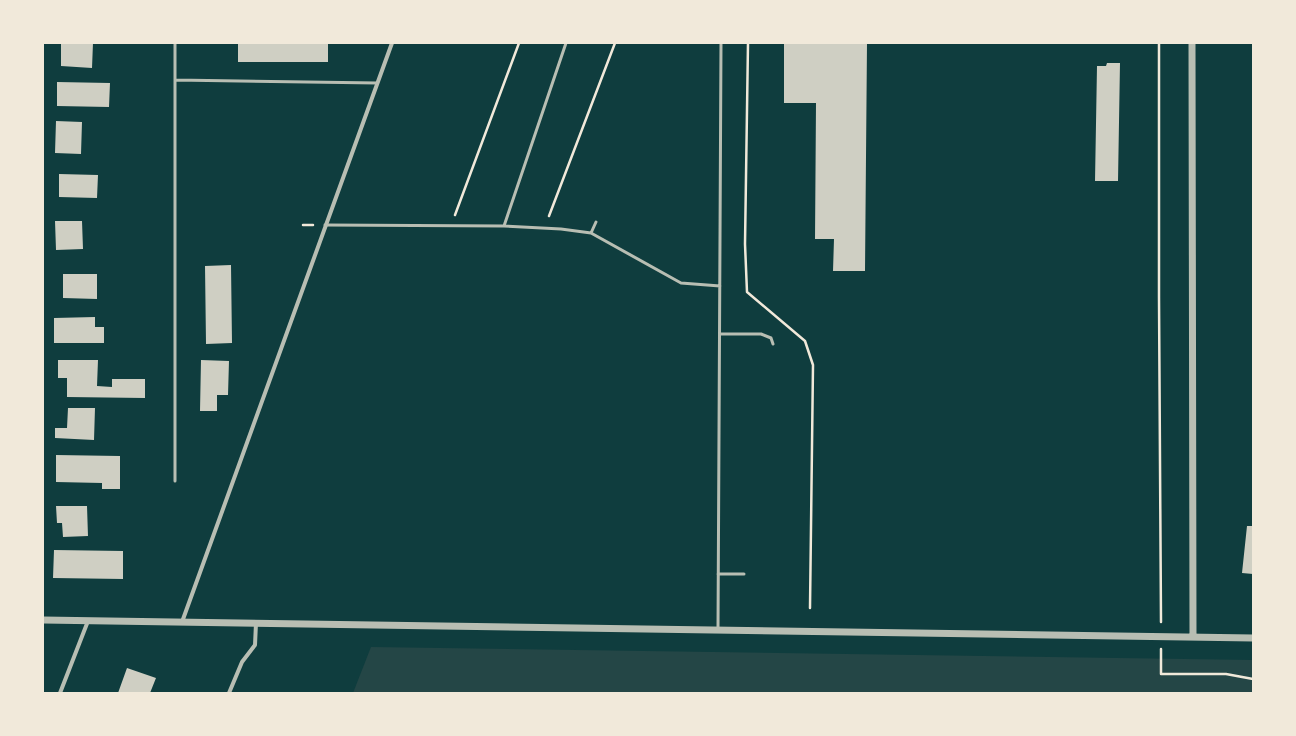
<svg xmlns="http://www.w3.org/2000/svg" width="1296" height="736" font-family="'Crimson Pro',serif">
<style>
.green{fill:#244646}
.building{fill:#cfcfc3}
.lines{fill:none;stroke-linecap:round;stroke-linejoin:round}
.path{stroke:#f1e9da;stroke-width:2.5}
.service{stroke:#b8beb3;stroke-width:3}
.minor{stroke:#b8beb3;stroke-width:4}
.tertiary{stroke:#b8beb3;stroke-width:7}
</style>
<rect width="100%" height="100%" fill="#0f3d3e"/>
<!-- green -->
<path class="green" d="M371 647 1253 660V693H353Z"/>
<!-- building -->
<path class="building" d="M61 43H93L92 68 61 66Z
M238 43H328V62H238Z
M784 43H867L865 271H833L834 239H815L816 103H784Z
M1107 63H1120L1118 181H1095L1097 66H1106Z
M57 82 110 83 109 107 57 106Z
M56 121 82 122 81 154 55 153Z
M59 174 98 175 97 198 59 197Z
M55 221H82L83 249 56 250Z
M231 265 232 343 206 344 205 266Z
M63 274H97V299L63 298Z
M95 317V327H104V343H54V318Z
M58 360H98L97 386 112 387V379H145V398L67 397V378H58Z
M201 360 229 361 228 395H217V411H200Z
M68 408H95L94 440 55 438V428H67Z
M56 455 120 456V489H102V483L56 482Z
M56 506H87L88 536 63 537 62 523H57Z
M1247 526H1253V574L1242 573Z
M54 550 123 551V579L53 578Z
M127 668 156 678 150 693H118Z"/>
<g class="lines">
<!-- path -->
<path class="path" d="M748 43 745 244 747 292 805 341 813 365 810 608
M1159 43V297L1161 622
M455 215 519 43
M549 216 615 43
M303 225H313
M1161 649V674H1226L1253 679"/>
<!-- service -->
<path class="service" d="M175 43V481
M175 80 377 83
M325 225 504 226 566 43
M504 226 561 229 591 233 681 283 720 286
M591 233 596 222
M720 334H761L771 338 773 344
M718 574H744
M718 629 721 43"/>
<!-- minor -->
<path class="minor" d="M182 622 392 43
M60 693 88 621
M229 693 242 662 255 645 256 623"/>
<!-- tertiary -->
<path class="tertiary" d="M1192 43 1193 637
M43 620 1253 638"/>
</g>
<!-- border -->
<rect width="1296" height="736" fill="none" stroke="#f1e9da" stroke-width="88"/>
</svg>
